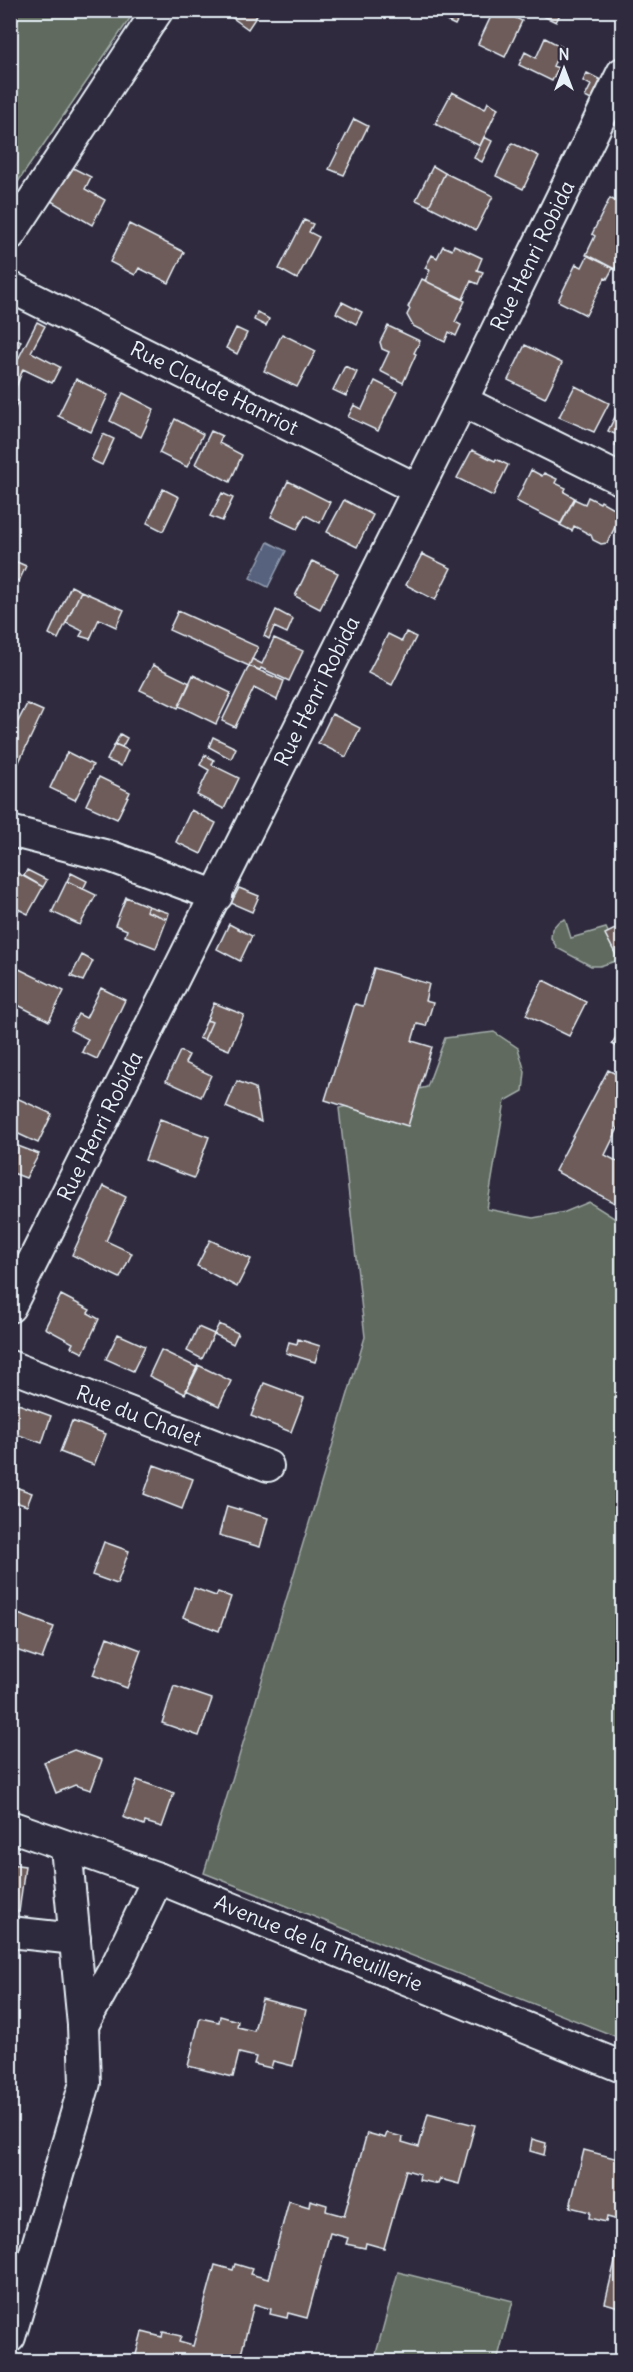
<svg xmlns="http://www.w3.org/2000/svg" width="633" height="2372" font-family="Delius,sans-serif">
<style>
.green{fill:#616a5e;stroke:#a4aeab;stroke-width:1.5}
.water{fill:#56627e;stroke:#909baf;stroke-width:1.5}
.building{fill:#6d5b5a;stroke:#e8f1f8;stroke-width:1.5}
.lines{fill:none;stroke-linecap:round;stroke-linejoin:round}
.minor-casing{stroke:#e8f1f8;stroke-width:34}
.minor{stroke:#2f2a3d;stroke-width:30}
.labels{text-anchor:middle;stroke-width:4.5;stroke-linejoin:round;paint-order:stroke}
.street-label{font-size:21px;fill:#e8f1f8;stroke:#2f2a3d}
</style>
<rect width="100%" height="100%" fill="#2f2a3d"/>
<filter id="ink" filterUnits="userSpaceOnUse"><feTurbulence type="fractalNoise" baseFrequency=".0167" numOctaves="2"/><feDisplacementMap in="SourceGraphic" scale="12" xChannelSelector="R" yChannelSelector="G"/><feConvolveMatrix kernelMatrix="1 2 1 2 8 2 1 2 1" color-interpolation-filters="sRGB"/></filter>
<g filter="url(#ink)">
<!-- green -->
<path class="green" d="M11 10 135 11 11 192 10 11Z
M565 919 571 938 606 928 608 932 606 935 617 957 621 955 622 959 600 966H591L557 948 551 938 552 929 558 922Z
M494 1032 518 1048 525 1072 523 1091 505 1101 487 1209 533 1218 565 1212 589 1202 622 1223V2039L204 1873 365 1337 339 1108 427 1087 445 1038Z
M398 2272 513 2301 497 2361H374Z"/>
<!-- water -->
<path class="water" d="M268 542 286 551 268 587 250 578Z"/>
<!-- building -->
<path class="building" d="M233 10H253L258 14 248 29 230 16Z
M431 10H463L455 25 430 13Z
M494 10H500L522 21 505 57 478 44Z
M546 10H562L556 22 543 16Z
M545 38 562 47 553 66 558 68 552 81 519 65 525 52 536 58Z
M587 73 601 80 591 100 585 97 591 85 583 81Z
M452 92 485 109 488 102 498 108 480 146 435 124Z
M354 119 368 126 344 175 329 169Z
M484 137 492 141 482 162 474 158Z
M512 143 539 156 523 189 496 176Z
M69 166 91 177 85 189 105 200 92 225 46 198Z
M433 166 445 173 429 206 416 200Z
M445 173 493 196 476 230 429 206Z
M610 198 622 205V254L615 269 586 255 595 236 592 234Z
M304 220 313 224 309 232 319 237 297 279 279 269Z
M129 224 184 252 169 283 139 268 135 275 110 262Z
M454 245 482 258 477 270 483 272 478 284 471 281 463 299 425 281 430 270 425 268 432 255 437 258 443 246 452 250Z
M588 255 613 268 607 279 605 278 586 315 558 301 576 264 582 267Z
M422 279 465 301 455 322 461 325 456 336 449 332 445 342 413 326 407 315 410 309 408 307Z
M342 302 362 312 356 324 336 313Z
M257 312 269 319 266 326 254 320Z
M37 322 45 326 31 352 60 367 52 383 23 369 12 398 18 401 13 413 10 412V375Z
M388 326 420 341 414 353 416 354 403 383 380 371 389 352 382 349 380 342Z
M236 328 247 333 237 354 226 348Z
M282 334 316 351 297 387 264 371Z
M10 336 21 341 12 362H10Z
M525 345 562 363 545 398 508 380Z
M345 366 357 372 346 396 333 390Z
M76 379 108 395 91 432 58 416Z
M375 381 397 392 378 431 348 417 354 405 362 409Z
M575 386 609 403 594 432 559 417Z
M123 393 154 409 141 437 110 421Z
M621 405H622V449L615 445 619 436 608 431Z
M175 419 203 434 187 467 159 453Z
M211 431 222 436 219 443 242 455 230 482 195 464Z
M103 434 114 439 102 465 91 460Z
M472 450 495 461 496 459 508 465 493 496 457 478Z
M531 470 542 476 544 473 557 479 555 483 566 488 564 492 575 498 561 524 516 501Z
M288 481 330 502 320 523 305 515 297 529 271 517Z
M163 489 179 497 163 531 147 523Z
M222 493 233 498 222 521 210 516Z
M588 497 600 503 601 501 622 513 607 543 601 544 593 540 591 535 574 526 572 531 560 525 574 499 585 504Z
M344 500 373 515 357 547 327 532Z
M422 554 451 568 435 600 406 585Z
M10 559 26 566 19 581 10 578Z
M312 561 338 573 320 609 295 596Z
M71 586 81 591 58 639 49 634Z
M81 591 124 610 116 627 99 619 90 639 80 636 83 631 66 623Z
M276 610 293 619 287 633 274 627 269 639 264 636Z
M178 611 258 647 249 666 169 630Z
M406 632 416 637 392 685 368 673 388 634 402 641Z
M274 638 303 651 289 681 261 668 260 670 249 666 252 659 262 664Z
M153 665 190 683 178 708 140 690Z
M249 666 284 681 277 700 254 688 235 727 222 721Z
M193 675 231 693 216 724 179 706Z
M27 704 43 711 18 764 10 760V737Z
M332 714 360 728 346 757 318 743Z
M120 734 127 738 122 747 115 744Z
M213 737 236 748 231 759 209 747Z
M115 744 128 750 121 766 107 760Z
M67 752 93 765 75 800 50 788Z
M205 755 214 760 212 765 239 778 224 809 197 795 209 770 200 765Z
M99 777 130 792 117 819 86 805Z
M191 810 216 823 201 854 176 842Z
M10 869 43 887 28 914 10 905Z
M27 870 47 880 43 887 24 876Z
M71 873 87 881 83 889 67 881Z
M67 881 96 895 80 925 52 912Z
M239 888 259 896 252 912 231 903Z
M126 897 148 906 146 911 167 919 156 948 125 936 127 930 115 925Z
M148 906 169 913 167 919 146 911Z
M229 924 252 936 240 961 217 949Z
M619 927 622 935V954L617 957 605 934Z
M82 955 93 961 83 981 71 976Z
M13 966 64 991 49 1021 10 1001V970Z
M374 968 429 984 425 1001 433 1003 426 1026 417 1024 412 1041 432 1047 408 1126 325 1100 355 1004 363 1006Z
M543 980 586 1002 569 1036 526 1015Z
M101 988 125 1000 97 1059 82 1052 88 1039 70 1030 78 1014 86 1018Z
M214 1003 244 1015 229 1050 204 1040 212 1022 207 1020Z
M207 1020 212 1022 204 1040 199 1038Z
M618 1033 622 1035V1050L612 1044Z
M180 1051 189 1055 185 1063 211 1075 201 1097 166 1081Z
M608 1070 622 1077V1120L605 1155 622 1164V1207L555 1171Z
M237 1081 255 1088 261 1122 226 1107Z
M10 1095 52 1114 38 1143 10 1130 14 1119 10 1118Z
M160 1119 209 1137 194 1178 145 1160Z
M10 1143 39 1154 26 1178 10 1172Z
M104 1186 126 1197 106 1241 132 1253 120 1278 72 1255Z
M210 1240 251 1259 237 1287 197 1266Z
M61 1295 90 1310 88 1313 99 1319 83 1353 71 1347 73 1343 45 1328Z
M219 1324 238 1333 233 1344 214 1334Z
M198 1327 214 1334 202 1359 187 1351Z
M118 1334 145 1346 133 1371 106 1359Z
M298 1339 320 1346 315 1362 286 1353 289 1342 297 1344Z
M161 1350 198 1368 185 1394 149 1376Z
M198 1365 231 1381 219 1406 186 1390Z
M264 1383 304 1398 291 1432 251 1416Z
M10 1401 51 1416 42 1443 10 1432Z
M72 1421 106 1434 94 1465 60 1452Z
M154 1465 193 1479 182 1509 144 1494Z
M10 1485 32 1493 27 1506 10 1500Z
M227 1506 268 1518 260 1547 219 1535Z
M104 1542 129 1551 117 1584 92 1575Z
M194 1588 216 1596 218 1592 231 1597 219 1631 183 1617Z
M15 1613 54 1627 42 1659 10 1648V1624Z
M107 1637 141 1650 127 1688 93 1675Z
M174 1686 212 1699 199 1736 162 1723Z
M74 1750 102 1760 91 1790 75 1785 56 1793 44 1762Z
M137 1780 174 1793 162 1827 145 1822 144 1825 123 1817Z
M10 1864 25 1866 19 1912 10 1910Z
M262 1999 306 2010 293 2066 273 2061 271 2068 254 2064 256 2057 239 2053 233 2077 188 2066 200 2018 219 2022 220 2016 238 2021 237 2027 254 2031Z
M12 2058 16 2059 10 2120V2068Z
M428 2113 475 2125 459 2184 440 2179 438 2184 419 2180 420 2174 406 2170 384 2248 366 2243 365 2248 346 2244 348 2238 330 2233 307 2318 288 2313 287 2318 270 2314 271 2309 254 2304 239 2362H134L142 2332 162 2337 163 2332 181 2336 179 2342 193 2346 215 2265 233 2270 235 2264 252 2269 250 2274 268 2279 289 2201 309 2207 310 2200 327 2205 326 2211 344 2216 367 2133 385 2138 387 2133 403 2137 402 2142 419 2147Z
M532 2139 546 2143 544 2155 530 2151Z
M584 2150 622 2160V2190L620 2199 622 2200V2221L607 2217 606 2222 589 2218 590 2212 570 2207Z
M622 2232V2308L605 2303Z"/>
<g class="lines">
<!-- minor casing -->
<g class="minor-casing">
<g id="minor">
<path d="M10 235 158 10"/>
<path id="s1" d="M10 287 417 489"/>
<path d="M462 401 622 480"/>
<path d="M10 831 112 857 217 896"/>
<path id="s2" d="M10 1307 462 401 622 73"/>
<path id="s3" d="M10 1366 268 1466"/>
<path id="s4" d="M10 1826 158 1878 622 2067"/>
<path d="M10 1932 75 1939"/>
<path d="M83 2025 118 1962 158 1878"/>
<path d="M10 2337 85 2083 83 2025 66 1847"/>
</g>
</g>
<!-- minor -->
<use href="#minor" class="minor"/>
</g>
</g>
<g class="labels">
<!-- street labels -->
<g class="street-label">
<text dy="7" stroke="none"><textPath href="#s2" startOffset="1174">Rue Henri Robida</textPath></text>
<text dy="7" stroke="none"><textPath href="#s1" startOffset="228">Rue Claude Hanriot</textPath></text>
<text dy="7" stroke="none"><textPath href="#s2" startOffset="688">Rue Henri Robida</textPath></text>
<text dy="7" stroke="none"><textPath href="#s2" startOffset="202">Rue Henri Robida</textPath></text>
<text dy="7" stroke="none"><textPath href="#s3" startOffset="138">Rue du Chalet</textPath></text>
<text dy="7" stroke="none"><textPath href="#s4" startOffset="330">Avenue de la Theuillerie</textPath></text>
</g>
</g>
<!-- margin -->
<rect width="633" height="2372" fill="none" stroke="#2f2a3d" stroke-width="36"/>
<rect x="18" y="18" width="597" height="2336" fill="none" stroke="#e8f1f8" stroke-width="2" filter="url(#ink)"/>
<!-- north arrow -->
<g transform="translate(564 69)" stroke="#2f2a3d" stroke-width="4.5" paint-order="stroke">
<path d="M0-4.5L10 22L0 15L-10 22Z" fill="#e8f1f8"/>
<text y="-9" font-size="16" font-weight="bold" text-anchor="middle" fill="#e8f1f8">N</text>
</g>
</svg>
